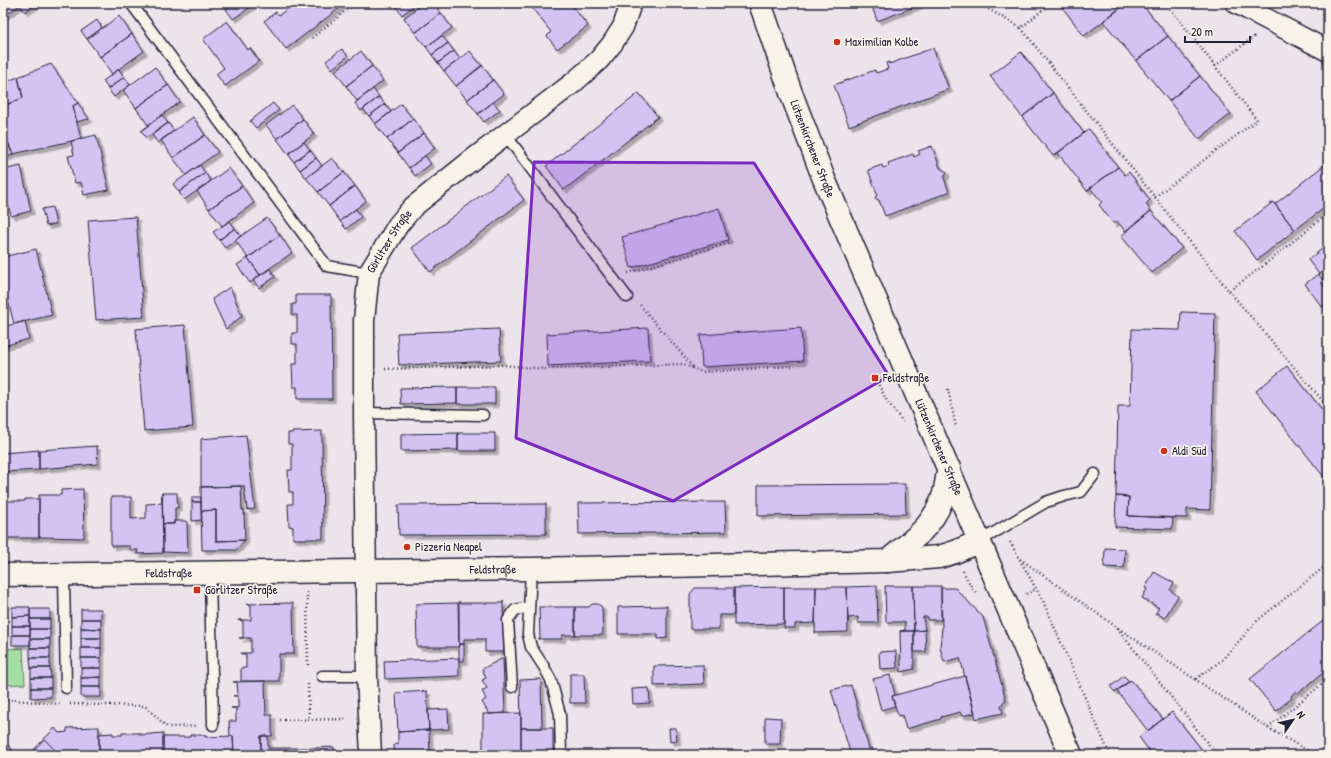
<svg xmlns="http://www.w3.org/2000/svg" width="1331" height="758" font-family="'Patrick Hand',sans-serif">
<style>
.green{fill:#a5dea3;stroke:#64806f}
.building{fill:#d4c2f3;stroke:#22223b;filter:url(#shadow)}
.lines{fill:none;stroke-linecap:round;stroke-linejoin:round}
.lane-casing{stroke:#22223b;stroke-width:13}
.street-casing{stroke:#22223b;stroke-width:23}
.secondary-casing{stroke:#22223b;stroke-width:25}
.path{stroke:#22223b;stroke-width:2.5;stroke-dasharray:1 3;stroke-linecap:butt}
.lane{stroke:#f7f3e8;stroke-width:10}
.street{stroke:#f7f3e8;stroke-width:20}
.secondary{stroke:#f7f3e8;stroke-width:22}
.marked{fill:#7b2cbf;fill-opacity:0.2;stroke:#7b2cbf;stroke-width:3;stroke-linejoin:round}
.poi-dot{fill:#c8321e;stroke:#f7f3e8;stroke-width:1.5}
.labels{text-anchor:middle;stroke-width:3.5;stroke-linejoin:round;paint-order:stroke}
.poi-label{font-size:12px;fill:#22223b;stroke:#f7f3e8;text-anchor:start}
.street-label{font-size:12px;fill:#22223b;stroke:#f7f3e8}
</style>
<defs>
<filter id="shadow"><feDropShadow dx="3.5" dy="3.5" stdDeviation="0" flood-color="#0004"/></filter>
</defs>
<rect width="100%" height="100%" fill="#ece4eb"/>
<filter id="ink" filterUnits="userSpaceOnUse"><feTurbulence type="fractalNoise" baseFrequency=".025" numOctaves="2"/><feDisplacementMap in="SourceGraphic" scale="8" xChannelSelector="R" yChannelSelector="G"/><feConvolveMatrix kernelMatrix="1 2 1 2 8 2 1 2 1" color-interpolation-filters="sRGB"/></filter>
<g filter="url(#ink)">
<!-- green -->
<path class="green" d="M23 648 25 684 3 685V649Z"/>
<!-- building -->
<path class="building" d="M3 3H38L25 12 20 5 3 17Z
M226 3H250L252 6 233 19 226 9 229 7Z
M287 3H346L286 49 264 21 276 12 279 15 290 7Z
M401 3H417L402 15 396 7Z
M423 3H433L441 13 415 33 404 18Z
M528 3H570L588 26 557 49 547 36 551 32Z
M871 3H919L920 5 877 21Z
M1059 3H1119L1122 7 1084 36Z
M1126 3H1141L1168 36 1136 61 1103 21Z
M441 13 452 28 426 47 415 33Z
M119 16 132 34 100 57 87 39Z
M97 20 102 28 87 39 81 31Z
M227 21 248 50 250 48 259 61 225 86 216 74 224 68 203 39Z
M132 34 144 51 112 74 100 57Z
M442 36 448 43 432 55 426 47Z
M1168 36 1200 76 1169 101 1136 61Z
M448 43 454 51 438 63 432 55Z
M933 48 949 89 849 126 834 85 875 70 876 73 888 69 886 63 889 62V64Z
M342 49 348 56 332 69 326 61Z
M361 51 372 66 346 86 335 71Z
M454 51 460 59 444 71 438 63Z
M470 51 482 66 456 86 444 71Z
M1021 52 1053 93 1022 117 990 76Z
M51 64 78 103 73 106 81 139 13 154 3 132V106L23 98 18 77Z
M482 65 493 80 467 100 456 86Z
M372 66 383 81 357 101 346 86Z
M155 67 168 85 136 108 123 90Z
M119 69 124 77 108 89 103 81Z
M1200 76 1231 114 1199 139 1169 101Z
M18 77 23 98 3 106V83Z
M124 77 130 85 114 97 108 89Z
M493 80 504 94 478 114 467 100Z
M168 85 180 102 148 125 136 108Z
M373 89 379 97 361 111 355 103Z
M639 93 658 117 564 190 546 166Z
M1053 93 1084 133 1053 156 1022 117Z
M379 97 385 104 369 116 363 109Z
M493 102 500 110 484 122 478 114Z
M78 103 89 119 76 122 73 106Z
M273 103 279 110 256 128 250 121Z
M385 104 391 112 375 124 369 116Z
M401 104 413 119 387 139 375 124Z
M292 105 303 119 277 139 266 125Z
M162 115 168 123 146 138 141 131Z
M193 117 205 135 173 158 161 140Z
M303 119 314 134 288 154 277 139Z
M413 119 424 133 398 153 387 139Z
M168 123 174 131 158 143 152 135Z
M1089 129 1118 167 1087 191 1058 153Z
M3 132 10 146 3 149Z
M424 133 435 148 409 168 398 153Z
M96 135 109 190 84 195 81 182 75 183 68 156 74 155 71 141Z
M205 135 218 152 186 175 173 158Z
M304 142 310 150 294 162 288 154Z
M9 146 13 155 3 158V149Z
M932 146 940 168 947 172 944 178 949 192 885 216 879 200 875 199 877 194 868 170 882 165 883 168 889 166 888 163 913 154 914 157 920 154 918 151Z
M310 150 316 158 300 170 294 162Z
M425 156 431 164 415 176 409 168Z
M316 158 322 166 306 178 300 170Z
M332 158 344 172 318 192 306 178Z
M1328 162V205L1295 230 1275 204Z
M200 165 205 173 179 192 173 184Z
M21 166 31 211 11 216 3 184V170Z
M1118 167 1125 175 1129 172 1150 200 1146 204 1151 211 1125 231 1117 221 1114 224 1099 205 1102 202 1090 188Z
M229 168 242 186 209 209 197 191Z
M344 172 355 186 329 206 318 192Z
M205 173 211 181 184 200 179 192Z
M506 176 524 200 430 272 412 248Z
M242 186 254 203 222 226 209 209Z
M355 186 366 201 340 221 329 206Z
M1273 202 1295 230 1257 260 1235 231Z
M52 207 56 224 46 226 42 209Z
M719 208 728 240 631 268 622 237Z
M356 209 361 217 346 229 340 221Z
M1151 211 1182 248 1152 273 1121 236Z
M136 217 144 317 96 320 88 220Z
M267 218 280 235 248 258 235 240Z
M230 221 235 228 219 240 213 232Z
M235 228 241 236 225 248 219 240Z
M280 235 292 253 260 275 248 258Z
M1328 244V267L1319 274 1308 260Z
M36 249 52 315 14 324 3 281V257Z
M248 258 260 275 250 283 237 265Z
M270 269 275 277 259 288 253 280Z
M1318 274 1328 286V302L1322 307 1305 284Z
M230 287 242 316 226 329 212 299Z
M296 295H331L332 399H297V387H293L292 364H297V344H292V333H297V315H292V304H296Z
M1181 312 1215 313 1210 510 1187 509V518L1128 516 1129 497 1116 496 1118 406H1130L1132 329 1180 330Z
M25 321 29 339 3 346V327Z
M185 325 193 427 144 431 136 329Z
M648 328 650 361 548 366 547 334Z
M801 328 803 361 702 367 700 335Z
M499 329 501 361 399 365 397 333Z
M1287 366 1328 417V482L1256 391Z
M457 387V403L401 404 400 388Z
M457 387H495V404H457Z
M322 431 323 539H293V527L289 526 288 504H293V492H289L288 470H292V444H288V433H292V432Z
M458 433V450L401 451V434Z
M458 433H495V451H458Z
M246 435 255 509 247 510 244 486 201 487V439Z
M97 446 98 464 39 469V450Z
M39 450V470L3 472V453Z
M905 484 906 514 758 516V485Z
M241 486 242 510H244L245 540 216 541V510L201 511V487Z
M83 489 84 538 39 537V495H61V490Z
M162 493H177L178 508H175V520L174 521V524H163Z
M162 493 163 553 137 554 138 550H130V546H111V497H131V519L146 518V504L162 503Z
M1116 496 1129 497 1128 516 1173 518 1172 529 1115 527Z
M192 497H201V502H192Z
M25 499H39V538H3V501H25Z
M192 502H201L202 520 192 521Z
M725 502 726 532 579 534 578 503Z
M546 504V534L399 535 398 505Z
M216 510V541L245 540 236 550H202L201 511Z
M174 521H187L188 553 163 552V524H174Z
M1105 548 1125 549 1124 568 1104 567Z
M1154 572 1174 583 1170 590 1178 596 1164 619V618L1157 613 1155 614 1159 608 1142 598 1147 589 1145 588Z
M877 586 878 623H858V617L848 618V622L847 587Z
M885 586H913L914 631H900L905 630V622H886Z
M913 586H941V620H928V617H923L925 630 914 631Z
M784 587H816L815 623 795 624V628H784Z
M784 587V624L734 625V588Z
M816 587H847L848 632 815 633Z
M695 588H734V615H719V629H690V594Z
M941 588H955L983 617 1006 700 1004 701 1001 706 1003 713 976 719 960 658 944 662 940 647 942 628Z
M459 601V603H503V601L504 652H485V639H464V644H459Z
M293 603 294 654H279V681H241V668H246V654H241V653H251V638H239H243V621L238 620H251V605L246 604Z
M458 603 459 647H417L416 604Z
M592 604H598L602 607 603 635H575V607H589Z
M667 606V638L658 639V634H618V607Z
M12 607H30V616L12 617Z
M539 607H575V635H562V639H538L540 638Z
M30 609H50V619H30Z
M81 609H101V619H81Z
M30 616V626H12V617Z
M1328 617V669L1298 693 1296 691 1291 696 1292 698 1276 711 1250 679Z
M30 619H50V629H30Z
M81 619H101V629L81 628Z
M12 626H30V635H12Z
M81 628 101 629V638H81Z
M30 629H50V639H30Z
M925 630 926 652H914V631Z
M900 631H914V669L901 672Z
M12 635H30L31 645H12Z
M81 638H101V648H81Z
M30 639H50V648H30Z
M459 644H464V661H459Z
M30 648H50V658H30Z
M81 648H101V658H81Z
M896 651 897 668 880 669 879 652Z
M30 658H50V668H31Z
M81 658H101V668H81Z
M459 658V676L385 679 384 661Z
M503 658 505 713 489 714 482 702 486 699 482 691 487 688 482 680 486 678 482 669Z
M703 665 704 684 654 686V666Z
M31 668H50L51 678H31Z
M81 668H101V677L81 678Z
M570 674H584L585 703H570Z
M890 675 895 695 892 696 895 706 881 710 873 679Z
M965 676 975 713 962 716 960 712 941 717V719L906 729 902 715 898 716 892 696Z
M1124 676 1129 681 1115 692 1110 687Z
M101 677V687H81V678Z
M31 678H51V688H31Z
M541 679 542 728H521L520 680Z
M1131 680 1163 719 1148 731 1117 691Z
M265 681 266 715H272V736H261V755H234L233 736H230L229 721H236V708H231H238V696H233L238 695 237 682H233Z
M851 685 869 749 872 748 875 755H851L831 690Z
M81 687H101V697H81Z
M31 688H51V697L31 698Z
M649 688 650 703 633 704 632 689Z
M427 691 429 730 398 732 396 693Z
M448 709 449 729 429 730 428 710Z
M1172 712 1206 755H1153L1147 748 1139 737Z
M521 713V755H483V714Z
M765 717 781 718 780 744H765Z
M99 727V755H60L44 739 55 728 59 733 67 732V728Z
M521 728H553V755H521Z
M669 728H676L677 741 670 742Z
M429 730 430 755H395L394 745 398 744V732Z
M113 733V735H122V733H140V735L163 733V755H99V734Z
M190 735H205V737L233 736 234 755H163V737H190Z
M261 736H268V748H314L334 747V755H261Z
M44 739 60 755H29Z
M3 741 12 749 10 750 16 755H3Z"/>
<g class="lines">
<!-- lane casing -->
<g class="lane-casing">
<path id="lane" d="M133 6 327 266 369 273
M505 134 627 297
M1328 282V281
M364 413 483 415
M980 541 1046 502 1064 496 1081 492 1095 474
M531 569 528 634 531 647 544 667 551 680 560 714 561 755
M210 573 213 725
M64 575 66 688
M322 676H367
M512 687 508 620 515 610 529 607"/>
</g>
<!-- street casing -->
<g class="street-casing">
<g id="street">
<path d="M1236 3 1328 51"/>
<path id="s1" d="M371 755 367 676 364 413V320L369 273 398 225 413 207 468 163 573 83 599 60 612 44 623 27 631 3"/>
</g>
</g>
<!-- secondary casing -->
<g class="secondary-casing">
<g id="secondary">
<path id="s2" d="M760 3 791 93 824 179 1071 755"/>
<path d="M887 561C908 544 931 528 941 502 946 492 946 479 949 468"/>
<path id="s3" d="M3 575 531 569 887 561 939 557 955 552 980 541"/>
</g>
</g>
<!-- path -->
<path class="path" d="M985 7 1021 28 1051 3
M1021 28 1229 291 1263 266 1328 213
M312 38 355 3
M1215 66 1255 36
M1155 197 1257 120 1166 3
M628 273 732 242
M1229 291 1328 407
M640 305 693 367
M385 369 503 365 545 369 683 364 702 372 795 366
M875 378 887 401 903 422
M948 389 956 427
M1010 542 1043 601 1110 755
M1020 559 1115 626 1268 728 1315 755
M963 571 972 588 977 594
M307 592 308 667
M1026 594 1036 589
M1117 628 1217 755
M1196 679 1222 660 1258 620 1328 564
M308 684 309 720
M3 699 61 704
M70 704 145 706 167 727 197 726
M280 720 348 719
M1268 728 1328 679"/>
<!-- lane -->
<use href="#lane" class="lane"/>
<!-- street -->
<use href="#street" class="street"/>
<!-- secondary -->
<use href="#secondary" class="secondary"/>
</g>
</g>
<!-- marked area -->
<path class="marked" d="M534 162 754 163 889 376 673 501 516 438Z"/>
<!-- markers -->
<g class="poi-dot">
<circle cx="837" cy="42" r="4"/>
<rect x="871" y="374" width="8" height="8" rx="2"/>
<circle cx="1164" cy="451" r="4"/>
<circle cx="407" cy="547" r="4"/>
<rect x="193" y="586" width="8" height="8" rx="2"/>
</g>
<g class="labels">
<!-- poi labels -->
<g class="poi-label">
<text x="845" y="46">Maximilian Kolbe</text>
<text x="883" y="382">Feldstraße</text>
<text x="1172" y="455">Aldi Süd</text>
<text x="415" y="551">Pizzeria Neapel</text>
<text x="205" y="594">Görlitzer Straße</text>
</g>
<!-- street labels -->
<g class="street-label">
<text dy="4" stroke="none"><textPath href="#s2" startOffset="155">Lützenkirchener Straße</textPath></text>
<text dy="4" stroke="none"><textPath href="#s1" startOffset="520">Görlitzer Straße</textPath></text>
<text dy="4" stroke="none"><textPath href="#s2" startOffset="479">Lützenkirchener Straße</textPath></text>
<text dy="4" stroke="none"><textPath href="#s3" startOffset="490">Feldstraße</textPath></text>
<text dy="4" stroke="none"><textPath href="#s3" startOffset="166">Feldstraße</textPath></text>
</g>
</g>
<!-- margin -->
<rect width="1331" height="758" fill="none" stroke="#f7f3e8" stroke-width="16"/>
<rect x="8" y="8" width="1315" height="742" fill="none" stroke="#22223b" stroke-width="1.5" filter="url(#ink)"/>
<!-- north arrow -->
<g transform="translate(1293 720) rotate(56)" stroke="#f7f3e8" stroke-width="3" paint-order="stroke">
<path d="M0-3L7 15L0 10L-7 15Z" fill="#22223b"/>
<text y="-6" font-size="11" font-weight="bold" text-anchor="middle" fill="#22223b">N</text>
</g>
<!-- scale -->
<path d="M1185 36v6h65v-6" fill="none" stroke="#22223b" stroke-width="2"/>
<text x="1191" y="36" font-size="12" fill="#22223b" stroke="#f7f3e8" stroke-width="3" paint-order="stroke">20 m</text>
</svg>
